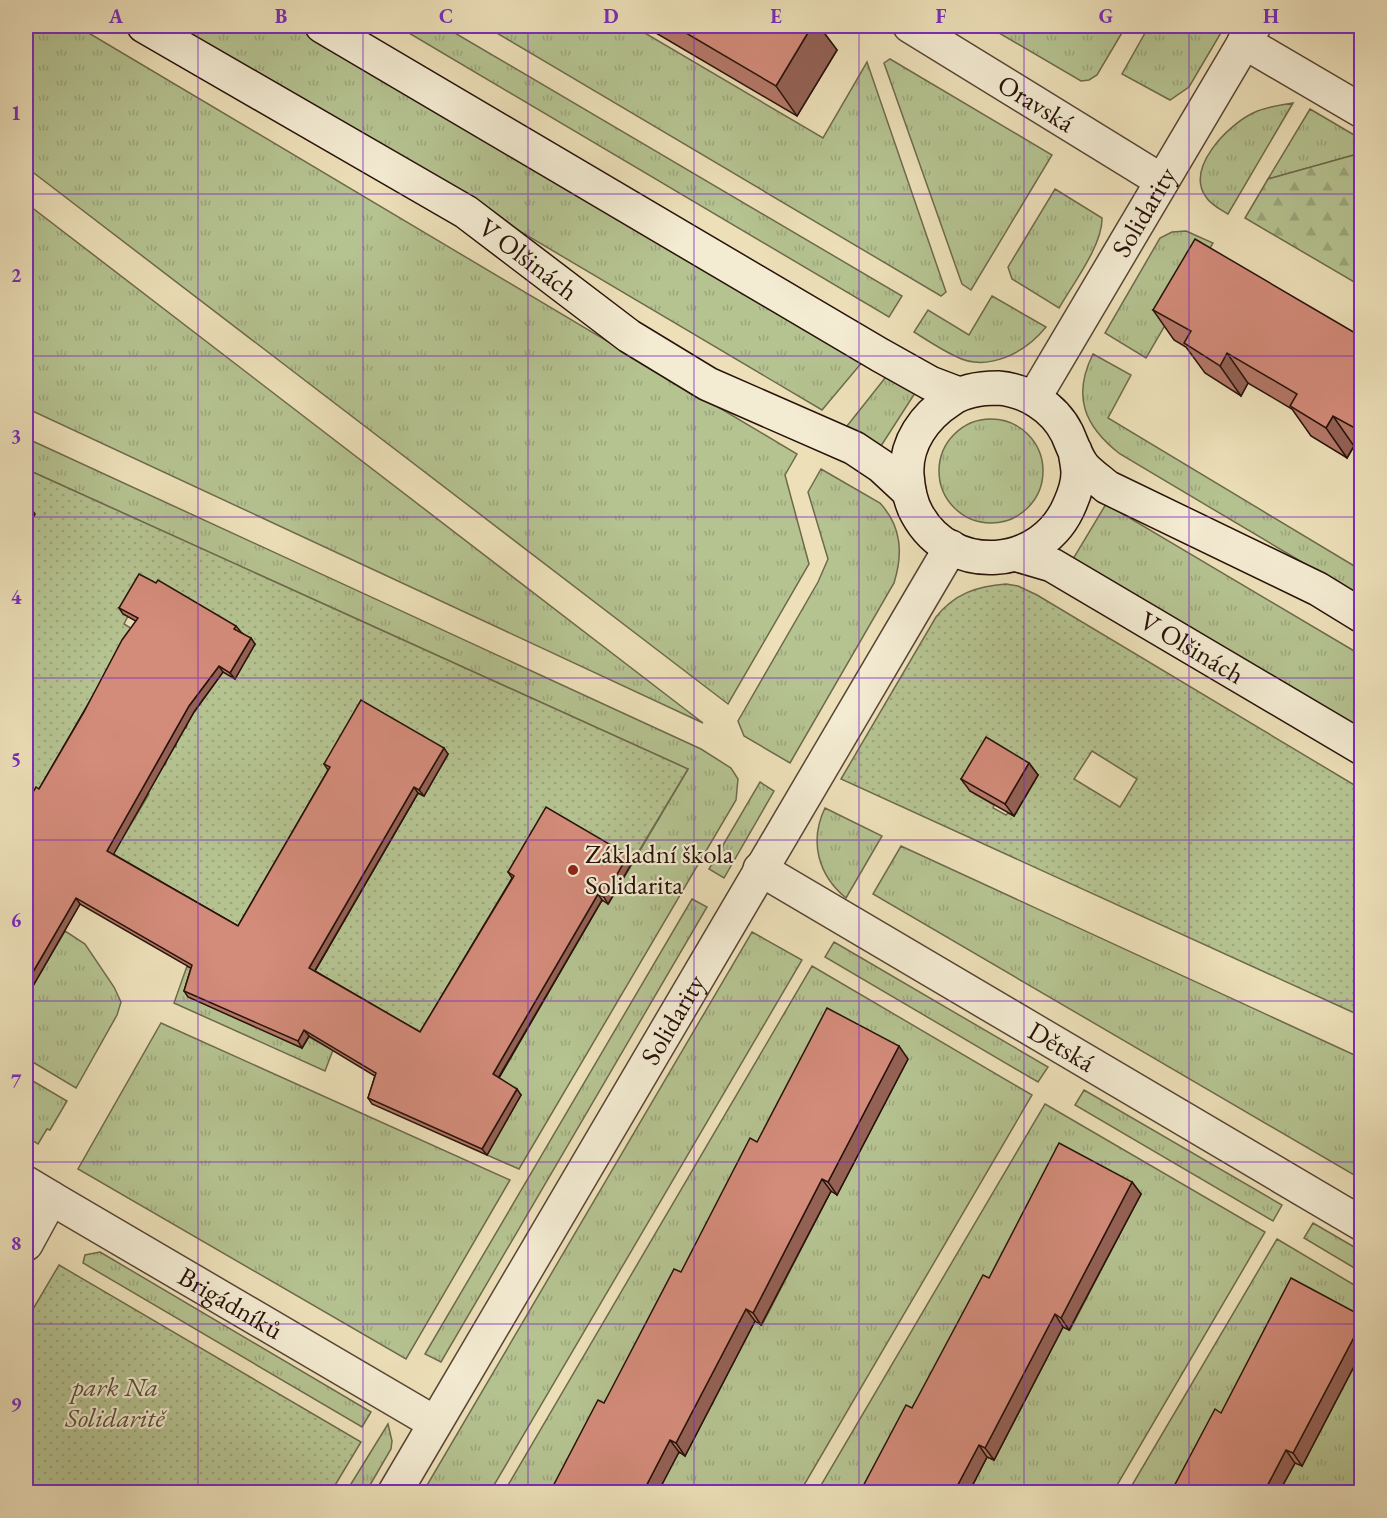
<svg xmlns="http://www.w3.org/2000/svg" width="1387" height="1518" font-family="'EB Garamond',serif">
<style>
.grass{fill:url(#grass-tufts);stroke:#6e6a4d;stroke-width:1.5}
.forest{fill:url(#forest-firs);stroke:#6e6a4d;stroke-width:1.5}
.park{fill:url(#park-dots);stroke:#6e6a4d;stroke-width:1.5;fill-rule:evenodd}
.lines{fill:none;stroke-linecap:round;stroke-linejoin:round}
.pedestrian-casing{stroke:#594635;stroke-width:36}
.minor-casing{stroke:#594635;stroke-width:36}
.tertiary-casing{stroke:#594635;stroke-width:36}
.secondary-casing{stroke:#281209;stroke-width:36}
.pedestrian{stroke:#f3ebd2;stroke-width:33}
.minor{stroke:#f3ebd2;stroke-width:33}
.tertiary{stroke:#f3ebd2;stroke-width:33}
.secondary{stroke:#f3ebd2;stroke-width:33}
.wall{fill:#b57869;stroke:#281209;stroke-width:1.5}
.shaded-wall{fill:#946155;stroke:#281209;stroke-width:1.5}
.building{fill:#d38b7a;stroke:#281209;stroke-width:1.5}
.grid{fill:none;stroke:#7b2cbf;stroke-width:1.5;stroke-opacity:0.55}
.poi-dot{fill:#8f2418;stroke:#f3ebd2;stroke-width:2}
.labels{text-anchor:middle;stroke-width:4.5;stroke-linejoin:round;paint-order:stroke}
.street-label{font-size:27px;fill:#281209;stroke:#f3ebd2}
.poi-label{font-size:27px;fill:#281209;stroke:#f3ebd2;text-anchor:start}
.park-label{font-size:27px;font-style:italic;fill:#595039;stroke:#f3ebd2}
.neatline{fill:none;stroke:#7b2cbf;stroke-width:2}
.grid-label{font-size:20px;text-anchor:middle;font-weight:bold;fill:#7b2cbf}
</style>
<defs>
<pattern id="grass-tufts" width="24" height="20" patternUnits="userSpaceOnUse" patternTransform="scale(1.5)"><rect width="24" height="20" fill="#b5c391"/><path d="M3 7l-1-3M5 7V3M7 7l1-3M15 17l-1-3M17 17v-4M19 17l1-3" fill="none" stroke="#9ca67c"/></pattern>
<pattern id="forest-firs" width="22" height="20" patternUnits="userSpaceOnUse" patternTransform="scale(1.5)"><rect width="22" height="20" fill="#b5c391"/><path d="M5 1l3.5 6h-7zM16 11l3.5 6h-7z" fill="#9ca67c"/></pattern>
<pattern id="park-dots" width="8" height="8" patternUnits="userSpaceOnUse" patternTransform="scale(1.5)"><rect width="8" height="8" fill="#b5c391"/><path d="M2 2h.1M6 6h.1" fill="none" stroke="#9ca67c" stroke-width="1.8" stroke-linecap="round"/></pattern>
</defs>
<rect width="100%" height="100%" fill="#ede0b9"/>
<filter id="stains"><feTurbulence type="fractalNoise" baseFrequency=".00333" numOctaves="4"/><feColorMatrix values="0 0 0 0 .2 0 0 0 0 .09 0 0 0 0 .02 0 0 0 .5 -.17"/></filter>
<radialGradient id="worn" r=".72"><stop offset=".6" stop-color="#630" stop-opacity="0"/><stop offset="1" stop-color="#630" stop-opacity=".3"/></radialGradient>
<!-- grass -->
<path class="grass" d="M26 26H77L797 454 785 475 809 564 728 704 26 167Z
M173 26H300L864 360 822 410Z
M397 26H443L902 296 889 317Z
M485 26H633L823 138 867 62 946 292 941 296Z
M987 26H1126L1097 75 1089 80 1081 81Z
M1149 26H1225L1189 87 1170 100 1122 74Z
M890 59 1052 155 971 290 962 284 884 63Z
M1293 103 1228 214C1220 209 1211 205 1206 197 1185 168 1228 125 1253 113 1266 107 1279 105 1293 103Z
M1310 109 1361 139V153L1268 179Z
M1055 189 1102 218C1103 244 1073 284 1059 308L1012 279 1008 267Z
M26 203 703 723 26 408Z
M1186 231 1213 243 1146 358 1105 333 1160 238 1172 232Z
M992 296 1046 327C1025 353 987 373 955 356 940 349 927 340 914 332L928 310 969 335Z
M1093 354 1131 375 1108 418 1361 570V597L1120 454C1084 426 1072 396 1093 354Z
M889 373 917 390 881 446 847 426Z
M939 471a52 52 0 1 1 104 0a52 52 0 1 1-104 0Z
M26 438 701 749 731 768 738 779 736 800 519 1169 487 1155 497 1080 602 900 609 903 688 769 26 469Z
M821 469 880 503C902 527 903 554 894 583L790 763 744 736 738 721 818 582 828 559 808 492Z
M1106 504 1361 655V731L1073 559Z
M760 782 774 791 724 878 709 869Z
M825 808 882 836 846 898C818 875 809 841 825 808Z
M901 846 1361 1058V1179L873 894Z
M692 899 707 907 441 1362 425 1354Z
M65 931 85 944 114 987 121 1002 117 1015 76 1088 26 1058V998Z
M752 932 802 960 490 1492H423Z
M834 942 1048 1067 1038 1082 825 957Z
M187 966 205 977 189 997 302 1048 309 1037 333 1050 325 1071 174 1003Z
M812 966 1032 1095 800 1492H658L679 1452 685 1455 755 1321 762 1325 831 1191 837 1194 907 1058 565 1492H504Z
M161 1023 510 1180 406 1359 78 1169Z
M26 1077 67 1101 50 1130 47 1129 38 1144 26 1136Z
M1084 1090 1282 1205 1273 1221 1075 1105Z
M1045 1104 1265 1232 1113 1492H969L987 1457 994 1460 1063 1327 1070 1330 1140 1195 875 1492H817Z
M1313 1223 1361 1251V1272L1304 1238Z
M1277 1239 1361 1289V1324L1186 1492H1128Z
M100 1252 371 1412 362 1427 83 1263 85 1255Z
M1361 1351V1492H1279L1295 1463 1302 1465Z
M388 1424 392 1441 391 1449 366 1492H346Z"/>
<!-- forest -->
<path class="forest" d="M1361 153H1362L1361 286 1245 218 1268 179Z"/>
<!-- park -->
<path class="park" d="M26 469 688 769 633 861 551 814 424 1039 313 974 418 793 423 796 448 755 243 932 114 858 115 855 113 854 149 794 146 791 161 764 165 765 166 763 163 761 172 746 176 747V744L174 743 183 727 186 728 187 726 184 724 205 687 255 645 124 614 128 616 124 624 134 630 89 723 26 806V531L35 514 26 508Z
M1006 584 1018 586 1037 595 1361 789V1016L841 779 936 617C954 594 977 586 1006 584ZM1092 751 1137 779 1120 807 1074 779ZM1038 775 1014 816 1008 813 1006 815 993 808 994 805 970 791Z
M59 1265 361 1442 331 1492H26V1321Z"/>
<g class="lines">
<!-- pedestrian casing -->
<g class="pedestrian-casing">
<g id="pedestrian">
<path id="s1" d="M51 1198 435 1423"/>
</g>
</g>
<!-- minor casing -->
<g class="minor-casing">
<g id="minor">
<path id="s2" d="M910 26 1162 181"/>
<path d="M1244 42 1362 111"/>
<path id="s3" d="M760 869 1362 1224"/>
<path d="M26 1183 51 1198 26 1244"/>
<path id="s4" d="M395 1492 951 547"/>
</g>
</g>
<!-- tertiary casing -->
<g class="tertiary-casing">
<g id="tertiary">
<path id="s5" d="M1034 398 1254 26"/>
</g>
</g>
<!-- secondary casing -->
<g class="secondary-casing">
<g id="secondary">
<path id="s6" d="M144 26 466 212 629 336 708 384 854 448 881 466 909 492"/>
<path d="M322 26 880 355 930 383 959 394"/>
<path d="M1075 451C1076 458 1078 466 1078 473 1078 484 1074 495 1070 504 1043 570 951 577 917 514 910 502 908 488 907 475 905 443 925 416 950 400 964 390 981 388 998 388 1026 390 1054 407 1067 433 1072 444 1076 457 1083 466 1090 474 1099 480 1107 487L1318 589 1362 616"/>
<path id="s7" d="M1018 555 1052 565 1362 748"/>
</g>
</g>
<!-- pedestrian -->
<use href="#pedestrian" class="pedestrian"/>
<!-- minor -->
<use href="#minor" class="minor"/>
<!-- tertiary -->
<use href="#tertiary" class="tertiary"/>
<!-- secondary -->
<use href="#secondary" class="secondary"/>
</g>
<!-- wall -->
<path class="wall" d="M644 26H819L837 50 797 116Z
M1153 310 1362 337V450L1354 446 1347 458 1311 436 1292 409 1248 383 1241 396 1205 373 1186 347 1174 340Z
M119 608 236 626 241 632 255 644 235 679 223 672 194 712 113 854 238 926 328 770 324 764 448 754 424 796 418 793 315 971 420 1032 512 878 508 872 633 861 608 904 602 900 499 1078 521 1095 487 1155 372 1104 368 1098 375 1076 309 1036 302 1048 188 997 184 991 191 968 80 904 26 998V803H27L39 789 136 621 123 614Z
M1029 763 1038 775 1014 816 970 791 961 779Z
M908 1059 837 1195 831 1191 761 1325 755 1321 685 1456 604 1403 681 1272Z
M1132 1182 1141 1194 1069 1330 1063 1327 994 1460 987 1457 969 1492H860L912 1408 989 1278Z
M1362 1316V1351L1302 1466 1295 1463 1279 1492H1171Z"/>
<!-- shaded-wall -->
<path class="shaded-wall" d="M812 26H819L837 50 797 116 776 86Z
M1227 353 1248 383 1241 396 1220 366Z
M1333 416 1354 446 1347 458 1326 428Z
M31 508 35 514 26 531V517Z
M251 638 255 644 235 679 230 673Z
M219 666 223 672 194 712 112 857 107 851 189 706Z
M444 748 448 754 424 796 419 790Z
M1029 763 1038 775 1014 816 1005 804Z
M414 787 418 793 313 974 309 968Z
M628 855 633 861 608 904 604 897Z
M598 894 602 900 497 1080 493 1074Z
M76 898 80 904 26 998V984Z
M304 1030 309 1036 302 1048 298 1041Z
M899 1046 908 1059 837 1195 828 1182Z
M517 1089 521 1095 487 1155 482 1149Z
M822 1179 831 1191 761 1325 753 1313Z
M1132 1182 1141 1194 1069 1330 1061 1318Z
M746 1309 755 1321 685 1456 676 1443Z
M1055 1314 1063 1327 994 1460 985 1448Z
M1362 1322V1351L1302 1466 1293 1453Z
M670 1440 679 1452 658 1492H643Z
M979 1445 987 1457 969 1492H954Z
M1286 1450 1295 1463 1279 1492H1264Z"/>
<!-- building -->
<path class="building" d="M674 26H812L776 86Z
M1195 239 1362 337V432L1333 416 1326 428 1290 406 1297 394 1227 353 1220 366 1184 343 1191 331 1153 310Z
M26 505 31 508 26 517Z
M139 574 156 583 158 580 236 626 234 629 251 638 230 673 219 666 189 706 107 851 238 926 330 767 324 764 361 700 444 748 419 790 414 787 309 968 420 1032 514 876 508 872 546 807 628 855 604 897 598 894 493 1074 517 1089 482 1149 368 1098 376 1073 304 1030 298 1041 184 991 192 965 76 898 26 984V803H27L36 787 39 789 84 712 122 640 138 618 119 608Z
M986 737 1029 763 1005 804 961 779Z
M827 1008 899 1046 828 1182 822 1179 753 1313 746 1309 676 1443 670 1440 643 1492H550L598 1400 604 1403 674 1269 681 1272 750 1138 757 1142Z
M1059 1143 1132 1182 1061 1318 1055 1314 985 1448 979 1445 954 1492H860L906 1405 912 1408 983 1275 989 1278Z
M1291 1278 1362 1316V1322L1293 1453 1286 1450 1264 1492H1171L1215 1409 1221 1413Z"/>
<!-- grid -->
<path class="grid" d="M198 26V1492M363 26V1492M528 26V1492M694 26V1492M859 26V1492M1024 26V1492M1189 26V1492M26 194H1362M26 356H1362M26 517H1362M26 678H1362M26 840H1362M26 1001H1362M26 1162H1362M26 1324H1362"/>
<!-- markers -->
<circle class="poi-dot" cx="573" cy="870" r="6"/>
<g class="labels">
<!-- street labels -->
<g class="street-label">
<text dy="9" stroke="none"><textPath href="#s2" startOffset="148">Oravská</textPath></text>
<text dy="9" stroke="none"><textPath href="#s5" startOffset="216">Solidarity</textPath></text>
<text dy="9" stroke="none"><textPath href="#s6" startOffset="450">V Olšinách</textPath></text>
<text dy="9" stroke="none"><textPath href="#s7" startOffset="198">V Olšinách</textPath></text>
<text dy="9" stroke="none"><textPath href="#s4" startOffset="548">Solidarity</textPath></text>
<text dy="9" stroke="none"><textPath href="#s3" startOffset="350">Dětská</textPath></text>
<text dy="9" stroke="none"><textPath href="#s1" startOffset="208">Brigádníků</textPath></text>
</g>
<!-- poi labels -->
<g class="poi-label">
<text x="585" y="863">Základní škola<tspan x="585" dy="31">Solidarita</tspan></text>
</g>
<!-- park labels -->
<g class="park-label">
<text x="115" y="1396">park Na<tspan x="115" dy="31">Solidaritě</tspan></text>
</g>
</g>
<!-- margin -->
<rect width="1387" height="1518" fill="none" stroke="#ede0b9" stroke-width="66"/>
<rect x="33" y="33" width="1321" height="1452" class="neatline"/>
<g class="grid-label">
<text x="116" y="23">A</text>
<text x="281" y="23">B</text>
<text x="446" y="23">C</text>
<text x="611" y="23">D</text>
<text x="776" y="23">E</text>
<text x="941" y="23">F</text>
<text x="1106" y="23">G</text>
<text x="1271" y="23">H</text>
<text x="16" y="120">1</text>
<text x="16" y="282">2</text>
<text x="16" y="443">3</text>
<text x="16" y="604">4</text>
<text x="16" y="766">5</text>
<text x="16" y="927">6</text>
<text x="16" y="1088">7</text>
<text x="16" y="1250">8</text>
<text x="16" y="1411">9</text>
</g>
<rect width="100%" height="100%" filter="url(#stains)"/>
<rect width="100%" height="100%" fill="url(#worn)"/>
</svg>
